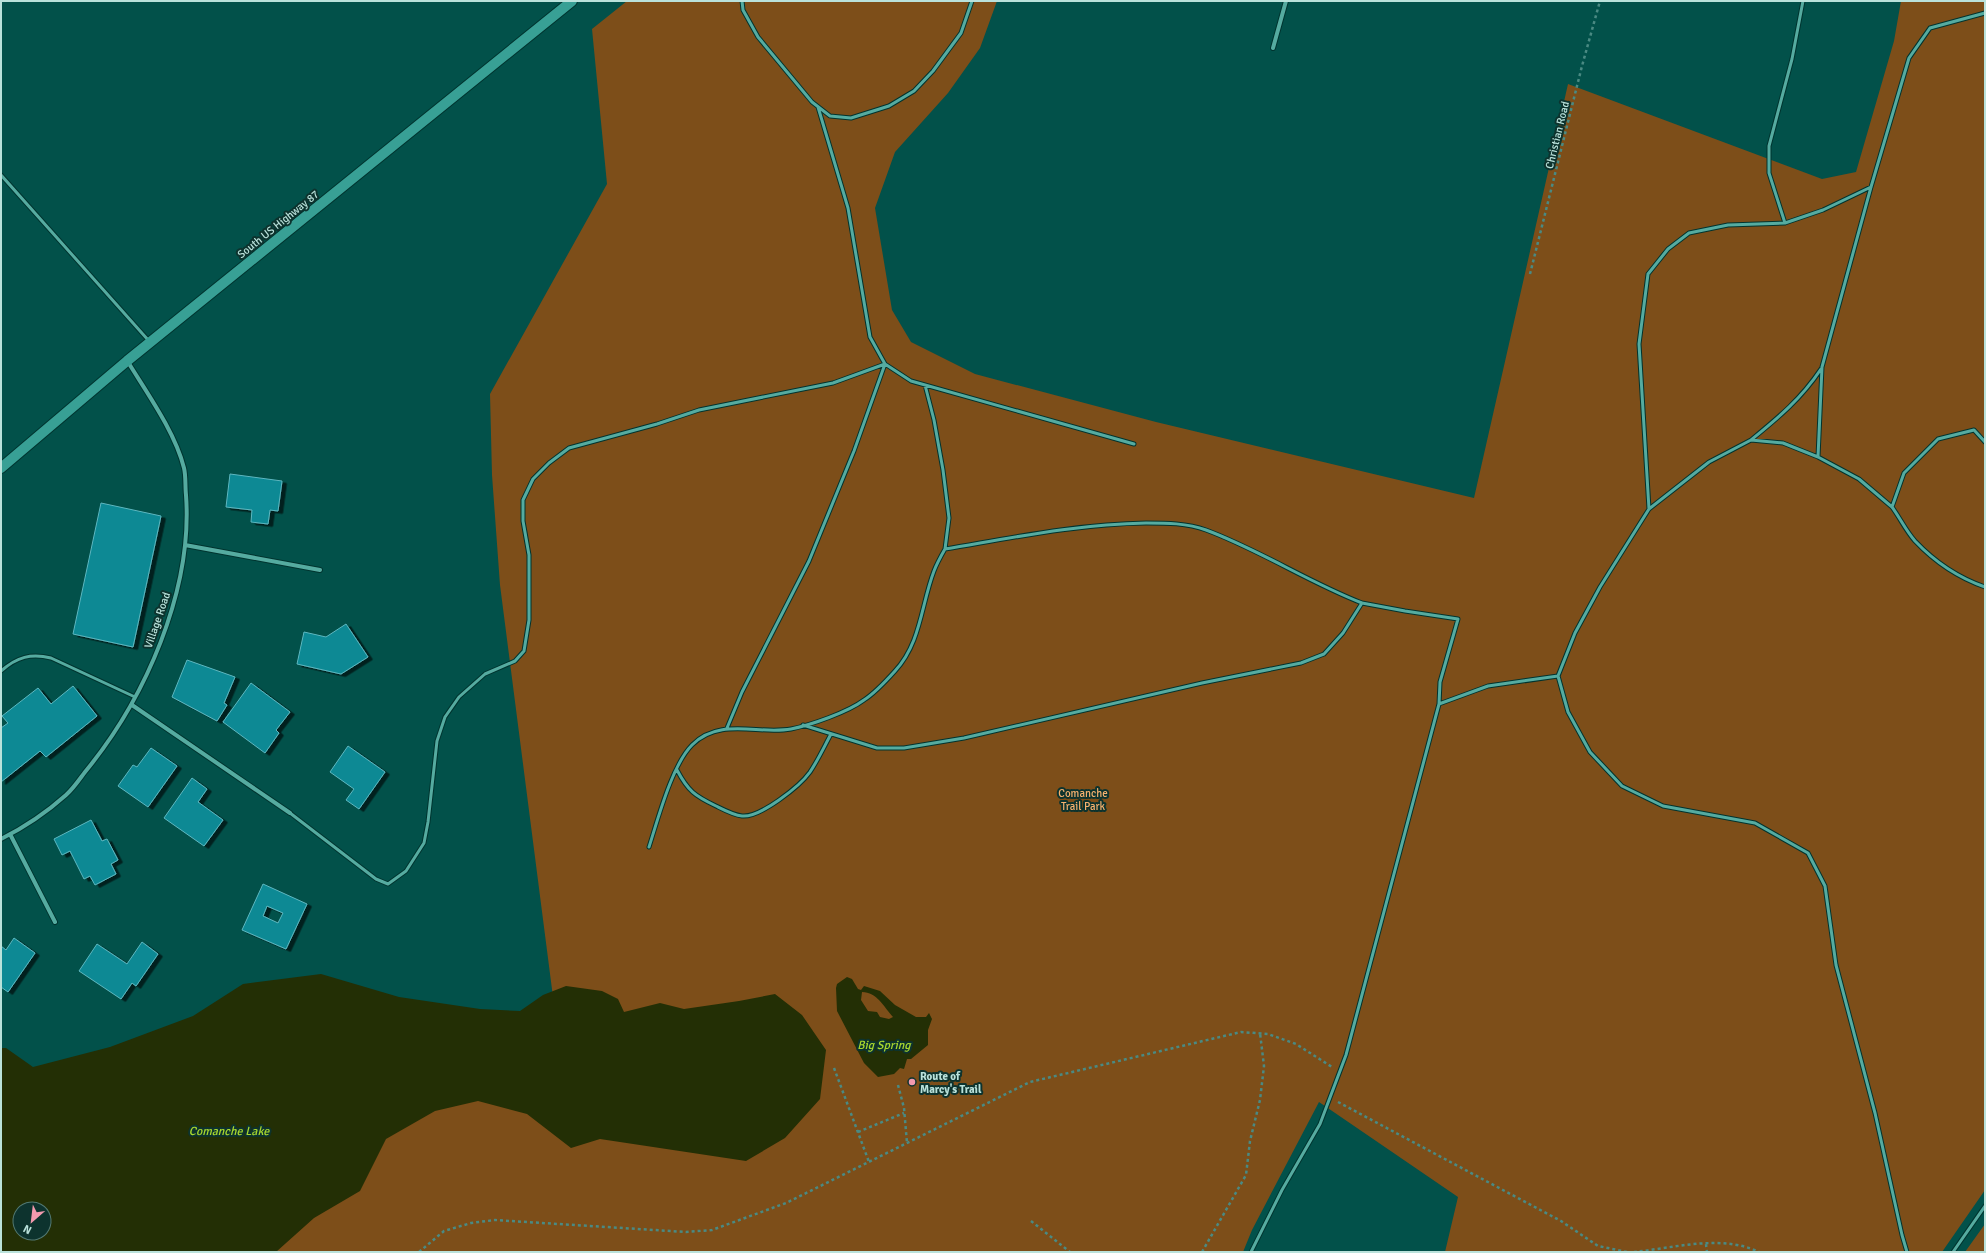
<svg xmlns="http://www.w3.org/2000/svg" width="1986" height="1253" font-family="Signika,sans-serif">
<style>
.green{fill:#7d4e19}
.water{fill:#232f05;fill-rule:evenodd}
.building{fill:#078994;stroke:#5fb7c0;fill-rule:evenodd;filter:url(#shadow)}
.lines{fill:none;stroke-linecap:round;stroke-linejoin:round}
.service-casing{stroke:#00342f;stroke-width:5}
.minor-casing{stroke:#00342f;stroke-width:6}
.primary-casing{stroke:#00342f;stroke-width:12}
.path{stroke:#4a8a83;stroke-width:2.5;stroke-dasharray:3 3;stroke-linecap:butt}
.service{stroke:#55aba0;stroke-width:3}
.minor{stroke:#55aba0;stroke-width:4}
.primary{stroke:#38a095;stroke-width:10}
.poi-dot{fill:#f29aae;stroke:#0d332e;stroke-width:1.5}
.labels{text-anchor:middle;stroke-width:4;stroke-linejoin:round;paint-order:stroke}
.street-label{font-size:11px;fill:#bae2db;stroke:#0d332e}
.park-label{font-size:11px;fill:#f6b26f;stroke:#0d332e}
.poi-label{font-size:11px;font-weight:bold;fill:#bae2db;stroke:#0d332e;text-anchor:start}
.water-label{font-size:12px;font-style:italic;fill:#a9d82e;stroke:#0d332e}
</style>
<defs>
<filter id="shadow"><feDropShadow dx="4.5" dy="2.5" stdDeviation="0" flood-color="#0009"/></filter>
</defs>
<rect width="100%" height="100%" fill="#02514a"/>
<!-- green -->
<path class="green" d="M627 1H997L980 48 948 93 895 152 875 208 892 310 911 342 975 374 1156 422 1474 498 1568 84 1822 179 1856 172 1894 41 1901 1H1985V1190L1942 1252H1445L1458 1197 1319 1102 1252 1230 1243 1252H172L400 1094 558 1036 500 585 492 475 490 394 607 184 592 29Z
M1985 1224V1252H1965Z"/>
<!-- water -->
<path class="water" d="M321 974 399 997 480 1009 520 1011 543 995 566 986 602 991 618 999 624 1012 660 1003 684 1009 739 1001 775 994 802 1015 826 1050 820 1099 785 1138 746 1161 600 1139 571 1148 527 1114 478 1101 435 1111 386 1139 360 1191 314 1218 276 1252H1V1048H6L33 1067 110 1047 193 1016 243 984ZM20 1209H44V1233H20Z
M847 977 852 979 858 989 861 990 864 986 880 991 895 1005 916 1017H926L929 1013 932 1019 928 1030V1045L911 1059H907L904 1069 900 1068 894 1074 878 1077 864 1063 837 1011 836 988 837 984ZM862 992C877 992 884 1007 893 1017L889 1019 880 1017 877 1012 868 1011 861 1000Z"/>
<!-- building -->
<path class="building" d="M230 474 282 481 278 511 270 510 268 524 251 522 252 510 226 507Z
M101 503 161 516 133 647 73 634Z
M346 624 368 657 341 674 297 664 304 632 326 637Z
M187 660 235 677 224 703 227 705 217 721 172 697Z
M251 683 290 712 276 730 279 733 265 753 223 722Z
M73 686 97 716 46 757 40 751 1 782V728L8 723 2 716 38 688 51 704Z
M348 746 385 772 359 809 346 800 354 789 330 772Z
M151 748 177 766 148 807 118 786 133 765 137 767Z
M192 778 207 789 198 802 223 820 204 846 164 818Z
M91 820 102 841 107 839 118 860 111 864 116 874 95 885 90 876 84 879 70 851 62 855 54 839Z
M263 884 307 904 286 949 242 930ZM267 906 283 913 278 923 263 916Z
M14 938 35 953 8 992 1 987V946L6 950Z
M142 942 158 954 136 986 132 983 121 999 79 971 97 944 127 964Z"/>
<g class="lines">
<!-- service casing -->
<g class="service-casing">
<path id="service" d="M742 1 743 10 758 37 812 102 830 116 851 118 889 106 914 91 933 71 961 33 972 1
M818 107 848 208 870 337 885 364 911 381 1134 444
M1 175 149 341
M1871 187 1823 210 1785 223 1728 225 1689 233 1668 249 1648 274 1639 344 1649 509 1600 587 1575 633 1558 676 1568 712 1590 752 1622 786 1663 806 1755 823 1808 853 1825 886 1836 965 1875 1113 1902 1235 1907 1252
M1785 223 1769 173V146L1792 59 1803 1
M925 385 934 420 943 470 949 518 945 549C1011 538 1078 524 1146 523 1166 523 1187 523 1206 530 1260 550 1308 582 1362 603
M1751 440C1779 417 1801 399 1821 369
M1985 442 1974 430 1938 439 1904 473 1892 507C1900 518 1906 531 1915 541 1934 561 1959 578 1985 587
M1818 457 1859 479 1892 507
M1649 509 1709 462 1751 440 1783 443 1818 457 1822 367 1871 187 1909 58 1930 28 1985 13
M1 671C17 657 31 653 51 658L135 697
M1439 704 1488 686 1558 676
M803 725 877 748H904L964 738 1202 683 1301 663 1324 654 1343 633 1362 603 1405 611 1458 619 1440 682 1439 704 1346 1055 1320 1124 1282 1190 1251 1252
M727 728 742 692 809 561 854 451 885 364
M677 770C688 791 695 796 716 806 724 810 733 815 742 816 760 818 800 786 810 772 818 760 824 747 831 734
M290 813 376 879 388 884 406 871 424 843 428 822 437 741 445 717 459 697 485 674 515 661 524 651 529 620V555L523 521V500L533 479 549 463 569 448 657 424 699 410 833 383 885 364
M649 847C658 819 672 765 692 745 720 717 758 735 791 729 811 725 848 712 864 700 875 693 886 681 895 671 921 643 921 605 934 571 937 563 941 556 945 549
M1953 1252 1985 1206"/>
</g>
<!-- minor casing -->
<g class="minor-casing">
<path id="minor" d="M1273 48 1286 1
M185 545 320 570
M132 705 290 813
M10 834 55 922
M1 839C23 828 47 812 66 795 73 789 79 780 85 772 145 699 193 591 186 495 185 486 186 476 184 468 175 432 147 393 128 362"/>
</g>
<!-- primary casing -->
<g class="primary-casing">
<path id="primary" d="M1 468 127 361 572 1"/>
</g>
<!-- path -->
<path class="path" d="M1530 274 1582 66 1600 1
M834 1068 869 1162
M898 1085 904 1108 907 1143
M1338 1102 1561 1221 1598 1246 1627 1252
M858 1132 904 1113
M1031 1221 1070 1252
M1706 1244 1707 1252
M419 1252 444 1231 471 1223 495 1220 686 1232 712 1230 786 1203 1030 1082 1241 1032 1268 1034 1296 1044 1332 1067
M1202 1252 1246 1175 1250 1141 1260 1100 1264 1066 1260 1033
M1634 1252C1674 1248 1722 1234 1759 1252"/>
<!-- service -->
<use href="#service" class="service"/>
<!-- minor -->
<use href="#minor" class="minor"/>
<!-- primary -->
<use href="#primary" class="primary"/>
</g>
<!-- markers -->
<circle class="poi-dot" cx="912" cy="1082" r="4"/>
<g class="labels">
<!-- street labels -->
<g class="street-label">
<text transform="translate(1557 135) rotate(-76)" y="4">Christian Road</text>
<text transform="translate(278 224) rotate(-39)" y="4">South US Highway 87</text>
<text transform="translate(157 620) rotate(-71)" y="4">Village Road</text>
</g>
<!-- park labels -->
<g class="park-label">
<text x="1083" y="797">Comanche<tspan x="1083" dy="13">Trail Park</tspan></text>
</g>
<!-- poi labels -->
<g class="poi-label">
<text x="920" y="1080">Route of<tspan x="920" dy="13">Marcy's Trail</tspan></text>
</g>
<!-- water labels -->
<g class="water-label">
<text x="884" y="1049">Big Spring</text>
<text x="229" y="1135">Comanche Lake</text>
</g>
</g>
<!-- border -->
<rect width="1986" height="1253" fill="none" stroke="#bae2db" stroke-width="4"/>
<!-- north arrow -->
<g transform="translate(32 1221) rotate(208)"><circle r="19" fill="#0d332e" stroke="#527973"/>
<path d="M0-3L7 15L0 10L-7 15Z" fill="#f29aae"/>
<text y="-6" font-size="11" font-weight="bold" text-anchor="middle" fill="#bae2db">N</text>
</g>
</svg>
